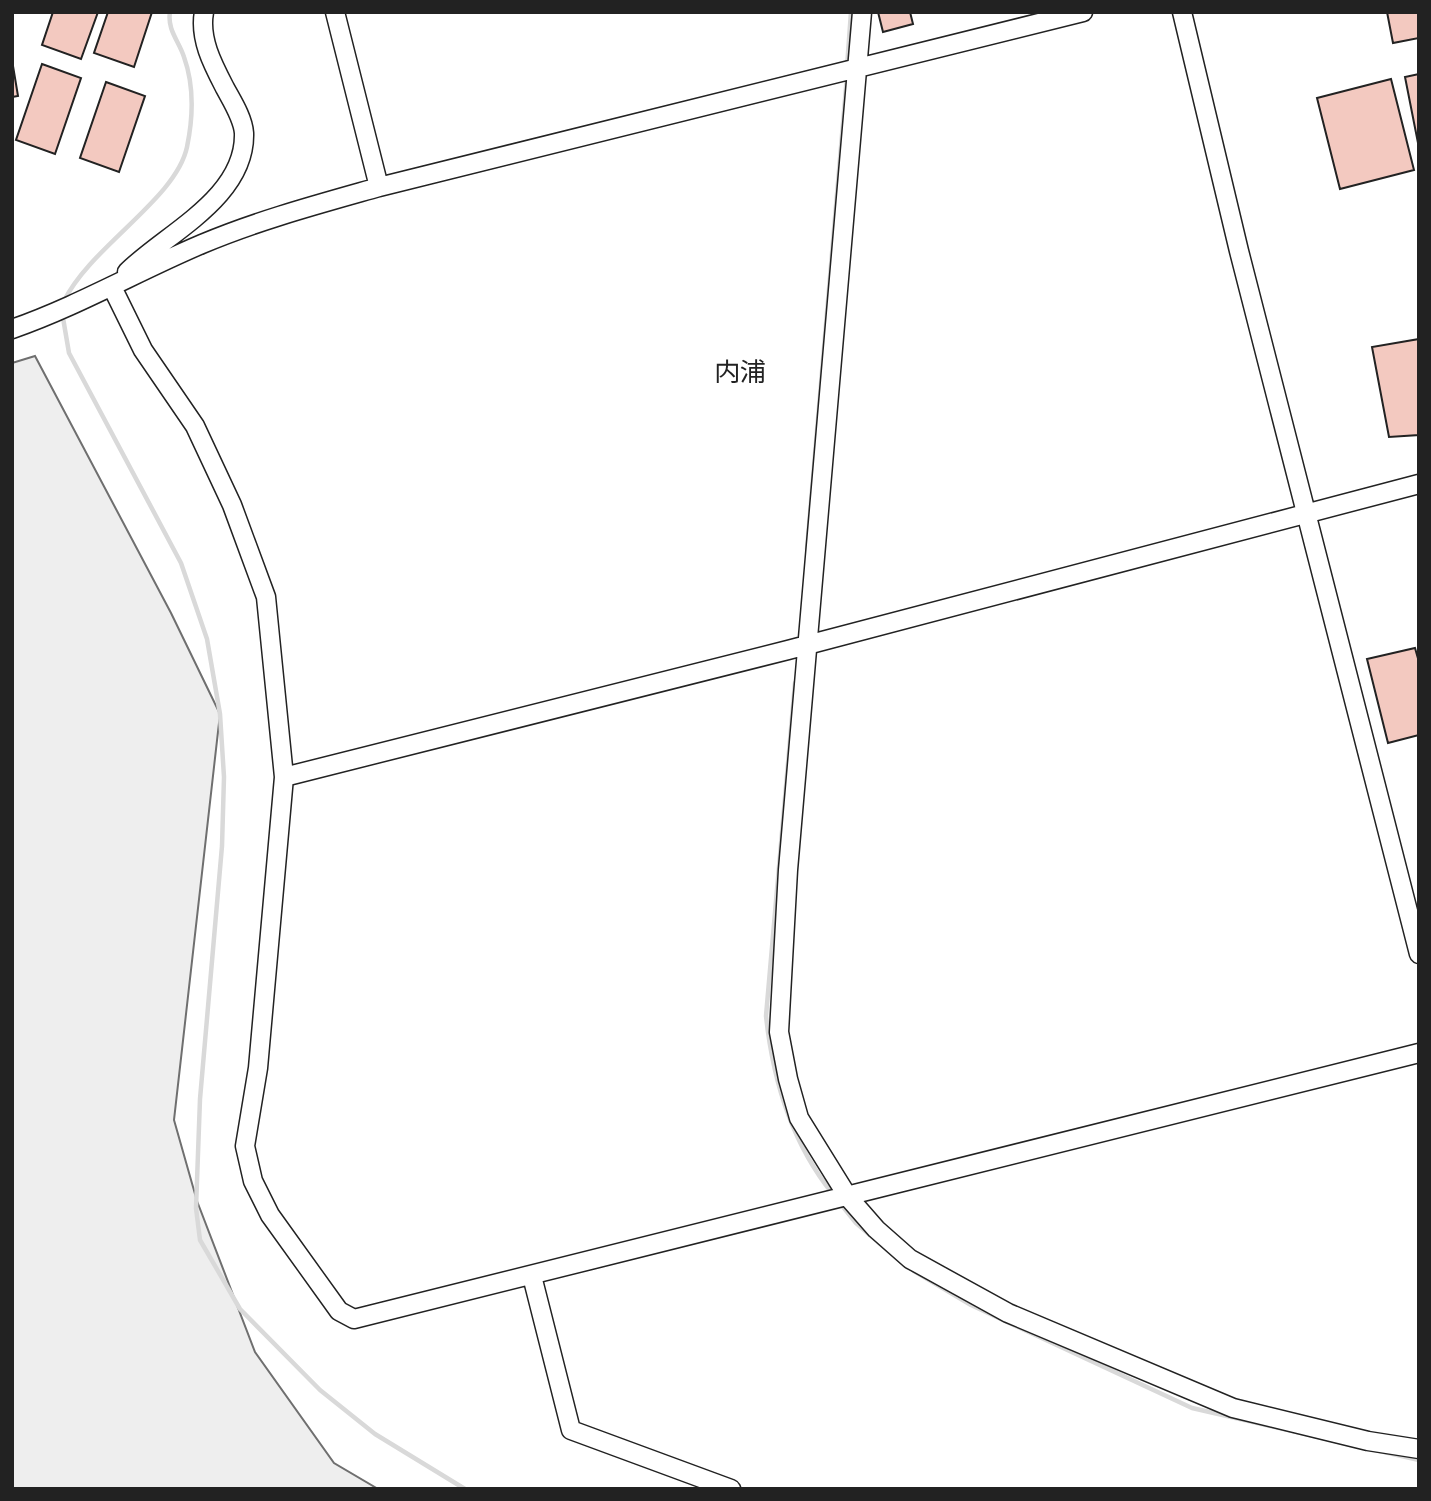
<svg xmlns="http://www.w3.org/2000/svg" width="1431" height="1501" font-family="Spectral,'Noto Sans JP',serif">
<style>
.green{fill:#eee;stroke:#6f6f6f;stroke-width:2}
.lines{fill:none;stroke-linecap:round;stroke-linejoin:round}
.stream{stroke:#d9d9d9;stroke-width:4.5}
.building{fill:#f3c9c0;stroke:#222;stroke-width:2}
.minor-casing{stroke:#222;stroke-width:21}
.minor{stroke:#fff;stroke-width:18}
.labels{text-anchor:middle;stroke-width:5;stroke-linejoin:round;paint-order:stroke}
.neighbourhood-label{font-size:26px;fill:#222;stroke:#fff}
</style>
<rect width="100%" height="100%" fill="#fff"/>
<!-- green -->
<path class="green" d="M35 356 171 613 220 714 174 1120 197 1201 255 1352 334 1463 378 1489H12V363Z"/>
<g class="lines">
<!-- stream -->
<path class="stream" d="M847 67 851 12
M64 301C91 246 176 199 187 147 193 118 194 85 184 57 179 41 167 30 170 12
M62 312 69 353 181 563 207 639 220 714 224 777 222 846 200 1099 196 1208 200 1240 240 1309 320 1390 375 1434 465 1489
M807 549 847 76
M795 683 766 1016C773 1081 791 1142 832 1193
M840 1203 856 1223 907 1267
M914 1271 971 1305 1192 1408 1419 1460"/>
</g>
<!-- building -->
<path class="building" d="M53 12H98L81 59 42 45Z
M108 12H152L134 67 94 53Z
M878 12H910L913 24 883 32Z
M1387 12H1419V38L1393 43Z
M12 60 18 96 12 97Z
M42 64 81 78 55 154 16 140Z
M1419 74V148L1405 77Z
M1391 79 1414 170 1340 189 1317 98Z
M106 82 145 96 119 172 80 158Z
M1419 339V435L1389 437 1372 347Z
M1415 648 1419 662V735L1388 743 1367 659Z"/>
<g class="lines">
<!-- minor casing -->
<g class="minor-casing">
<path id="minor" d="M335 12 379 187
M862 12 788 870 779 1032 788 1079 799 1118 848 1197 876 1229 910 1259 1008 1313 1233 1408 1368 1441 1419 1449
M1182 12 1239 251 1419 954
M127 272C165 234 246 198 244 133 243 118 232 101 225 88 213 65 199 39 204 12
M112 287 143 350 195 426 232 505 266 597 284 777 258 1068 245 1146 253 1181 270 1215 339 1311 354 1319 1419 1053
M12 329C78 306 138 271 202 244 259 220 319 204 379 187L1083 12
M284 777 788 650 1419 484
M532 1276 571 1430 731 1489"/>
</g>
<!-- minor -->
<use href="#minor" class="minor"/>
</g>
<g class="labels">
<!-- neighbourhood labels -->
<g class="neighbourhood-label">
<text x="740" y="381">内浦</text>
</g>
</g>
<!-- border -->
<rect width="1431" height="1501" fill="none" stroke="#222222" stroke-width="28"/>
</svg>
